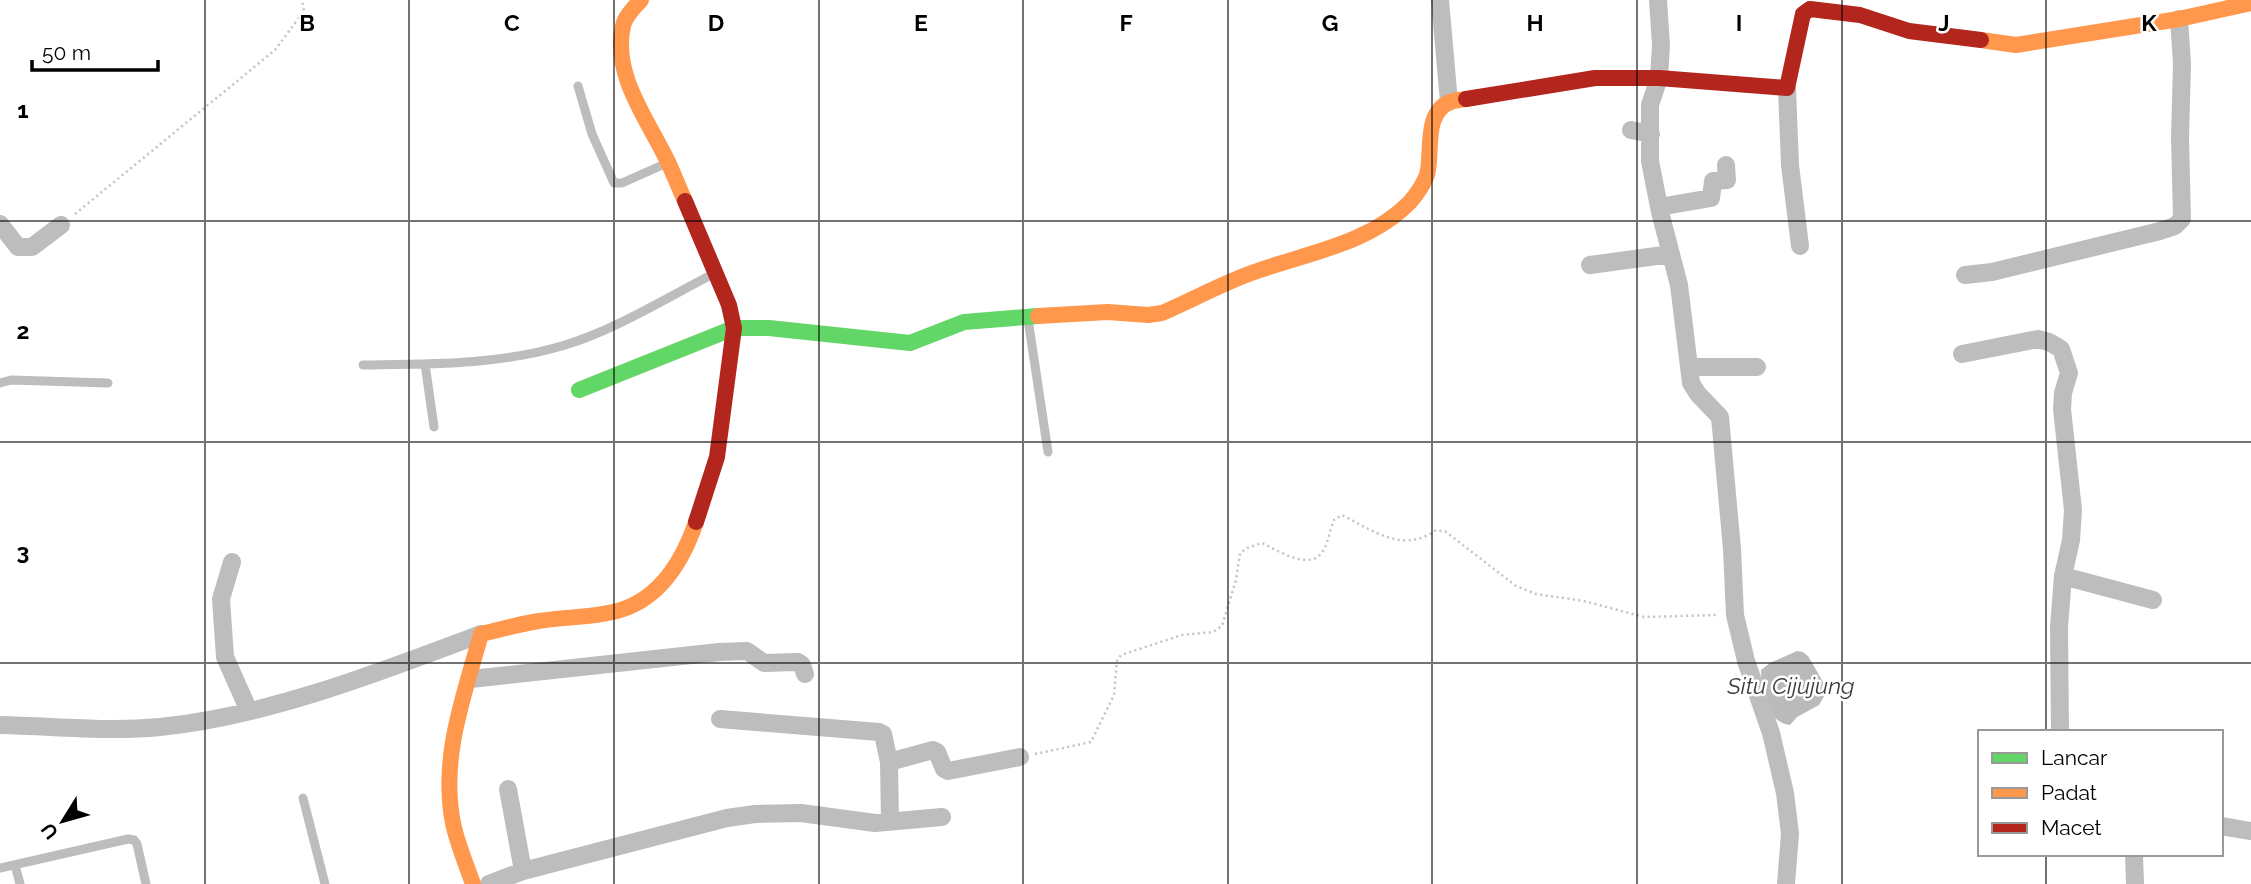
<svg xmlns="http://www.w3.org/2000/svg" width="2251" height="884" font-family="Raleway,sans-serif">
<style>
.water{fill:#bababa}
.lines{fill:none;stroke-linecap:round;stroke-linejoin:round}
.path{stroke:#c2c2c2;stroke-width:2.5;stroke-dasharray:2 3.5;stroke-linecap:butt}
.lane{stroke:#bdbdbd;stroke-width:9}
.street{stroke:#bdbdbd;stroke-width:18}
.fast{stroke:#63d668;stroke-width:16}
.slow{stroke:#ff974d;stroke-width:16}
.jam{stroke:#b3261e;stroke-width:16}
.grid{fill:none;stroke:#000;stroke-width:2;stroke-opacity:0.55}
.labels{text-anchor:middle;stroke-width:5;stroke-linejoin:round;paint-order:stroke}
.water-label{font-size:23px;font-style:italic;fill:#3d3d3d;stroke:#fff}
.grid-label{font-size:23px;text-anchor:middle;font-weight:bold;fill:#000;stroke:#fff;stroke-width:5;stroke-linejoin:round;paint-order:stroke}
</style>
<rect width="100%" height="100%" fill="#fff"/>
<!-- water -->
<path class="water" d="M1797 651 1803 652 1808 656 1826 687V693L1819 705 1797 717 1790 725C1767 723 1761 689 1761 670L1770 663Z"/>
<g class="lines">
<!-- path -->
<path class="path" d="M75 214 275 50 304 11 302 0
M1035 754 1091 742 1114 695 1117 661 1121 655 1182 635 1213 632 1222 626 1236 580 1240 553 1247 548 1262 543C1277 550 1310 572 1323 551 1328 543 1330 529 1334 520L1342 515C1374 531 1403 554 1436 530L1446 532 1516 586 1536 594 1584 601 1644 617 1718 615"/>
<!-- lane -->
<path class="lane" d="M578 86 592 134 614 183H622L667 163
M1028 319 1048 452
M425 364 434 427
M363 365C430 364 500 365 565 345 617 329 666 298 715 273
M0 383 11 380 108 383
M303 798 325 884
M15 865 20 884
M0 868 128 839 134 840 137 844 146 884"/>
<!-- street -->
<path class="street" d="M1440 0 1449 102
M1658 0 1661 45 1659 78 1650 105V161L1660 212 1679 285 1691 383 1698 394 1720 417 1732 549 1735 615 1746 661 1771 733 1785 793 1790 834 1786 884
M1787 88 1790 165 1800 246
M1631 130 1651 134
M1659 207 1711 198 1713 181 1727 180 1726 165
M0 224 18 247H32L61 225
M1590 265 1671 254
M1965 275 1992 272 2160 231 2175 226 2182 219 2180 138 2182 63 2179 19
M1962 354 2038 339 2049 342 2061 349 2069 373 2063 393 2062 409 2073 510 2071 540 2063 576 2059 627 2060 732
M1691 367H1757
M232 562 221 599 225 657 249 711
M2063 576 2153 600
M471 679 719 652 747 651 764 663 798 662 802 665 805 674
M720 719 879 732 883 734 889 762 890 822
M0 725C54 726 106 732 160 727 268 716 380 672 481 634
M889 762 933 750 937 752 944 769 948 771 1020 757
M508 789 523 871
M2221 826 2251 831
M2134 854 2135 884
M489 884 523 871 727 818 755 814 801 813 875 823 942 817"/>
<!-- fast -->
<path class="fast" d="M579 390 734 328H769L910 343 964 322 1038 316"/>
<!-- slow -->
<path class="slow" d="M641 0C634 8 625 16 623 26 612 75 648 120 668 162 674 175 679 188 685 201
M1981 40 2016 45 2179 19 2251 3
M1038 316 1108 312 1148 315 1162 313C1195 299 1226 281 1260 270 1312 252 1370 243 1410 202 1417 194 1423 185 1427 175 1433 153 1423 113 1450 102 1455 100 1461 100 1466 99
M473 884C466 864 457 843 453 823 440 758 464 696 481 634 498 630 516 625 533 622 559 617 587 618 613 612 658 602 682 563 696 522"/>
<!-- jam -->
<path class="jam" d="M1466 99 1595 78H1659L1787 88 1803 14 1810 9 1860 15 1909 31 1981 40
M685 201 729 305 734 328 717 457 696 522"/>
</g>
<!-- grid -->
<path class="grid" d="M205 0V884M409 0V884M614 0V884M819 0V884M1023 0V884M1228 0V884M1432 0V884M1637 0V884M1842 0V884M2046 0V732M0 221H2251M0 442H2251M0 663H2251M2046 854V884"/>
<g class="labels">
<!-- water labels -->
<g class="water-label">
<text x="1791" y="694">Situ Cijujung</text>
</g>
</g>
<g class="grid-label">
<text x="307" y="31">B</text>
<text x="512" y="31">C</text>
<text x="716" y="31">D</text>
<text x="921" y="31">E</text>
<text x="1126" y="31">F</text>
<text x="1330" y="31">G</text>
<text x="1535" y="31">H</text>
<text x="1739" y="31">I</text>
<text x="1944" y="31">J</text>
<text x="2149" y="31">K</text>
<text x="23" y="118">1</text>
<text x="23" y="339">2</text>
<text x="23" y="560">3</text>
</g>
<!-- legend -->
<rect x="1978" y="730" width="245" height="126" fill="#ffffff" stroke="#999999" stroke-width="2"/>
<rect x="1992" y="753" width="35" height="10" fill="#63d668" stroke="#999999" stroke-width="2"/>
<text x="2041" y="765" font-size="21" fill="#000000">Lancar</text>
<rect x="1992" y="788" width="35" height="10" fill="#ff974d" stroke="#999999" stroke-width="2"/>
<text x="2041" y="800" font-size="21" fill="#000000">Padat</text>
<rect x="1992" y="823" width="35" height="10" fill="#b3261e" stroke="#999999" stroke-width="2"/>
<text x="2041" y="835" font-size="21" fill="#000000">Macet</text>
<!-- north arrow -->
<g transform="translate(63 821) rotate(233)" stroke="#ffffff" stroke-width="5" paint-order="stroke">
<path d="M0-5L12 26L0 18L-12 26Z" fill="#000000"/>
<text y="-10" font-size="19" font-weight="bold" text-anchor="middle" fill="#000000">U</text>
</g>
<!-- scale -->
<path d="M32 60v10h126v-10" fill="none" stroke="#000000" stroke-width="3.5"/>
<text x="42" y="60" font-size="21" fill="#000000" stroke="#ffffff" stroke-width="5" paint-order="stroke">50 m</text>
</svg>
